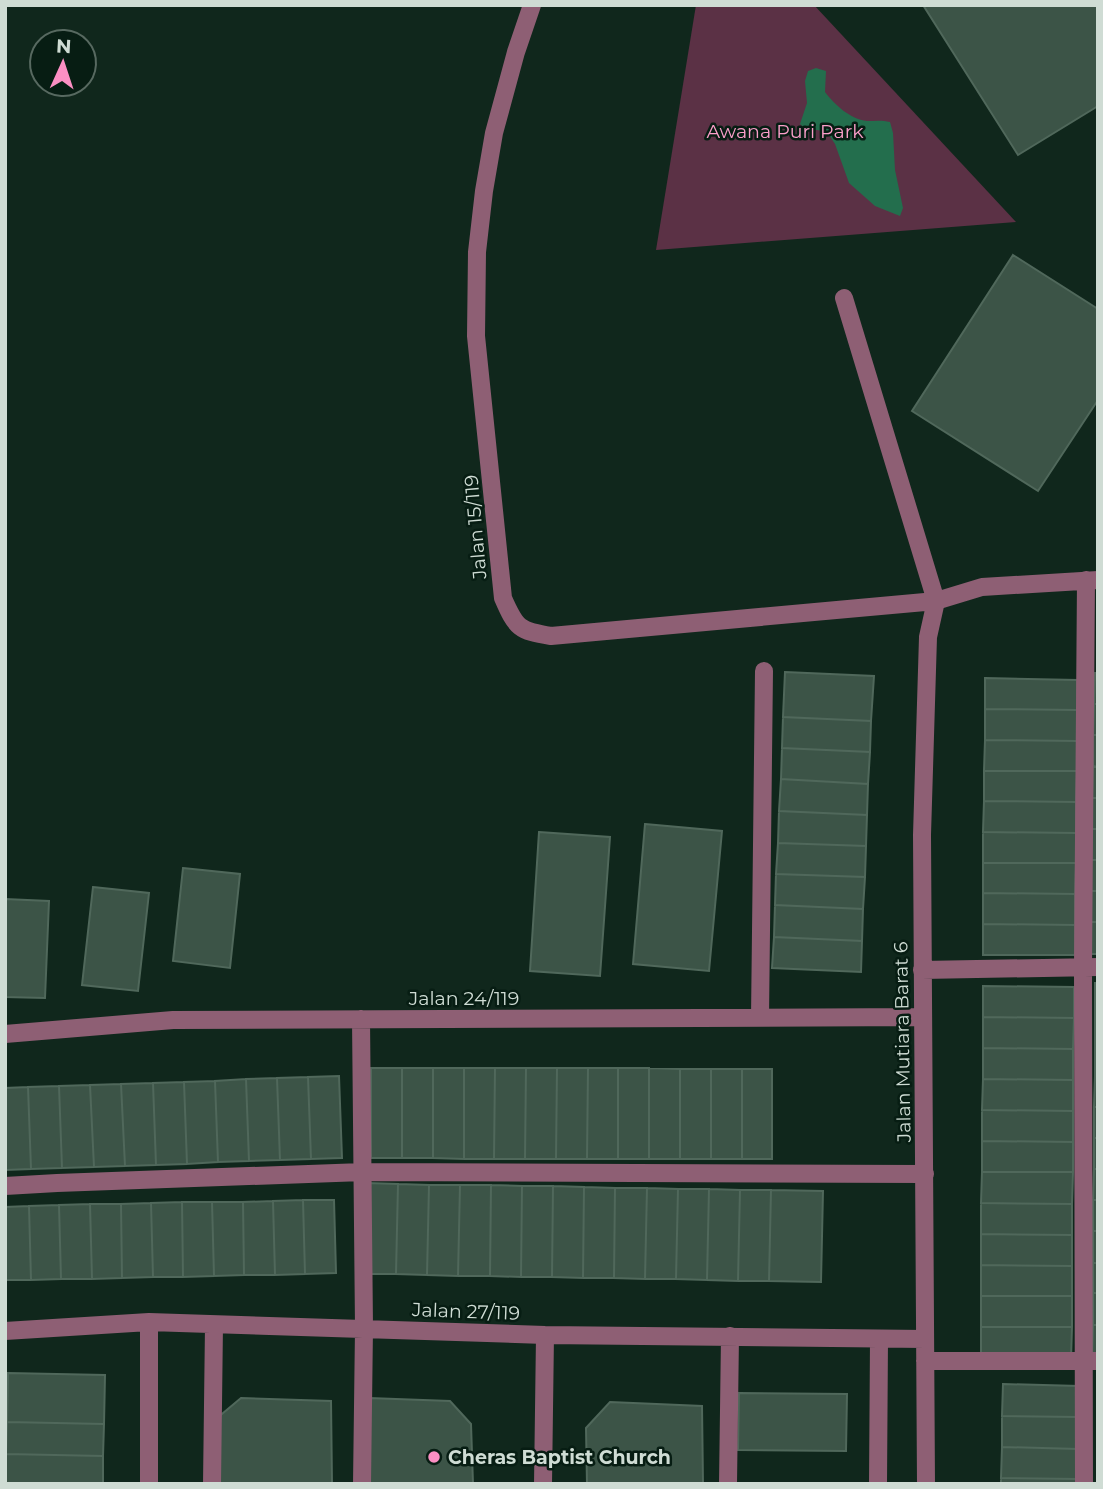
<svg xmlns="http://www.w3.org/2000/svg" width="1103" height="1489" font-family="Montserrat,sans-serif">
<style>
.green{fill:#5b3145}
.water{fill:#236e4d}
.building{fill:#3c5447;stroke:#50685b;stroke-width:2}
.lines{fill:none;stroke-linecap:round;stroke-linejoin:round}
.minor{stroke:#8e5f74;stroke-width:18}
.poi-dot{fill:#fb8fc3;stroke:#071d13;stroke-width:2.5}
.labels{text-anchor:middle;stroke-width:5;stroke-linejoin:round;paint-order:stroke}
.park-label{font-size:19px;fill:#fb9fca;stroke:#071d13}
.street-label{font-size:19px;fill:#cfdcd4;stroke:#071d13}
.poi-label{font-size:19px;font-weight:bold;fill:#cfdcd4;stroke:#071d13;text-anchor:start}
</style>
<rect width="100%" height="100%" fill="#10271c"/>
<!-- green -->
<path class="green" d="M696 5H814L1016 222 656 250Z"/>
<!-- water -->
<path class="water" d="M816 68 826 71 825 92C835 105 850 119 867 121 875 121 882 120 890 122L893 133 895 170 903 208 900 216 875 206 849 183 835 144 827 132 817 130H806L800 124 807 103 805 81 808 71Z"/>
<!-- building -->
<path class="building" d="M923 5H1097L1098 106 1018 155Z
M1013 255 1098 309V400L1038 491 912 411Z
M785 672 874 676 871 721 783 717Z
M1095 673H1098V704H1094Z
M985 678 1077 680V710L985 709Z
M1094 704H1098V735H1093Z
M985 709 1077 710V741L985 740Z
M783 717 871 721 870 752 782 748Z
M1093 735H1098V767L1093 766Z
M985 740 1077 741V771H984Z
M782 748 870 752 868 784 781 779Z
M1093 766 1098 767V798H1092Z
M984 771H1077L1076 802 984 801Z
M781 779 868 784 867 815 779 811Z
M1092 798H1098V829H1092Z
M984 801 1076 802V833L983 832Z
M779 811 867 815 866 846 778 843Z
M645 824 722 831 709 971 633 964Z
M1092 829H1098V860H1091Z
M539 832 610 837 600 976 530 971Z
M983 832 1076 833V863H983Z
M778 843 866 846 865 877 776 874Z
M1091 860H1098V891H1090Z
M983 863H1076L1075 894 983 893Z
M183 868 240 874 230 968 173 961Z
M776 874 865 877 863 909 775 905Z
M93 887 149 893 138 991 82 985Z
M1090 891H1098V922H1090Z
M983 893 1075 894V925L983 924Z
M5 899 49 901 45 998 5 997Z
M775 905 863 909 862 941 774 937Z
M1090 922H1098V954H1089Z
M983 924 1075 925V955H983Z
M774 937 862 941 861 972 772 968Z
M1095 983H1098V1014H1095Z
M983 986 1074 987V1018L983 1017Z
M1095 1014H1098V1045H1095Z
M983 1017 1074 1018 1073 1049 983 1048Z
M1095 1045H1098V1076H1095Z
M983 1048 1073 1049V1080L983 1079Z
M371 1068H402V1158H371Z
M402 1068H433V1158H402Z
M433 1068H464V1159L433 1158Z
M464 1068H495L494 1159H464Z
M495 1068H526L525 1159H494Z
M526 1068H557L556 1159H525Z
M557 1068H588L587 1159H556Z
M588 1068H618V1159H587Z
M618 1068H649V1159H618Z
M649 1068 680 1069V1159H649Z
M680 1069H711V1159H680Z
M711 1069H742V1159H711Z
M742 1069H772V1159H742Z
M339 1076 342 1158 311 1159 308 1077Z
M1095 1076H1098V1107H1094Z
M308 1077 311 1159 280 1160 277 1078Z
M277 1078 280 1160 249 1161 246 1079Z
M246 1079 249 1161 218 1162 215 1081Z
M983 1079 1073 1080V1111L982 1110Z
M215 1081 218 1162 187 1164 184 1082Z
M184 1082 187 1164 156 1165 153 1083Z
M153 1083 156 1165 125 1166 121 1084Z
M121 1084 125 1166 94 1167 90 1085Z
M90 1085 94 1167 62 1168 59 1086Z
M59 1086 62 1168 31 1169 28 1087Z
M28 1087 31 1169 5 1170V1088Z
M1094 1107H1098V1138H1094Z
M982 1110 1073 1111V1142L982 1141Z
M1094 1138H1098V1169H1094Z
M982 1141 1073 1142V1172H982Z
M1094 1169H1098V1200H1093Z
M982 1172H1073L1072 1204 981 1203Z
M367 1183 398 1184 396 1274H365Z
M398 1184 429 1185 427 1275 396 1274Z
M429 1185H460L458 1276 427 1275Z
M460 1185H491L490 1276H458Z
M491 1185 522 1186 521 1277 490 1276Z
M522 1186H553L552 1277H521Z
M553 1186 584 1187 583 1278 552 1277Z
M584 1187 615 1188 614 1278H583Z
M615 1188H647L645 1279 614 1278Z
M647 1188 678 1189 676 1279H645Z
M678 1189H709L707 1280 676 1279Z
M709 1189 740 1190 738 1281 707 1280Z
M740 1190H771L769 1281H738Z
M771 1190 823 1191 821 1282 769 1281Z
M303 1200H334L336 1273 305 1274Z
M303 1200 305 1274 275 1275 273 1201Z
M1093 1200H1098V1231H1093Z
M273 1201 275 1275H244L243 1202Z
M182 1202H212L214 1276 183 1277Z
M182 1202 183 1277H153L151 1203Z
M212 1202H243L244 1275 214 1276Z
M151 1203 153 1277 122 1278 121 1204Z
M981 1203 1072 1204V1235L981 1234Z
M90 1204H121L122 1278 92 1279Z
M90 1204 92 1279H61L59 1205Z
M59 1205 61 1279 31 1280 29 1206Z
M29 1206 31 1280H5V1207Z
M1093 1231H1098V1263H1093Z
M981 1234 1072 1235V1266L981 1265Z
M1093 1263H1098V1293H1093Z
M981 1265 1072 1266V1296H981Z
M1093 1293H1098V1325H1093Z
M981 1296H1072V1327H981Z
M1093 1325H1098V1356H1092Z
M981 1327H1072L1071 1359 981 1358Z
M8 1373 105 1375 104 1424 7 1422Z
M1003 1384 1079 1386V1417L1002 1416Z
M739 1393 847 1394 846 1451 738 1450Z
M241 1398 331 1401 332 1484H217L216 1419Z
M369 1398 450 1401 471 1424 473 1484H367Z
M610 1402 702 1406 703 1484H587L586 1428Z
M1002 1416 1079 1417 1078 1449 1002 1447Z
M7 1422 104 1424 103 1456 6 1454Z
M1002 1447 1078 1449V1479L1001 1478Z
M6 1454 103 1456V1484H5Z
M1001 1478 1078 1479V1484H1001Z"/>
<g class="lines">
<!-- minor -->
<path class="minor" d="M532 5 516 52 494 133 484 191 477 252 476 336 503 598C516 628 519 631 551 636L936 601 982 587 1098 580
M844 298 936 601 928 637 922 835 926 1484
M922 970 1098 967
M760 1018 764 671
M361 1019 364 1328 362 1484
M5 1034 173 1020 923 1017
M5 1186 57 1183 363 1172 925 1174
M5 1331 149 1322 545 1335 925 1339
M925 1361H1098
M149 1484V1322
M212 1484 214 1325
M543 1484 545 1335
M728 1484 730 1336
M878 1484 879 1339
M1084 1484 1083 967 1086 580"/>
</g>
<!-- markers -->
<circle class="poi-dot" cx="434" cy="1457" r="7"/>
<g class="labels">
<!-- park labels -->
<g class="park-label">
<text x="785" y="138">Awana Puri Park</text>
</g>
<!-- street labels -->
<g class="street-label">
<text transform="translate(475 527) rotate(-95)" y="7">Jalan 15/119</text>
<text x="464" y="1005">Jalan 24/119</text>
<text transform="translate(902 1042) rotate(-91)" y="7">Jalan Mutiara Barat 6</text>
<text transform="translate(466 1311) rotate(2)" y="7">Jalan 27/119</text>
</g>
<!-- poi labels -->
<g class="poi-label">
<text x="448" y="1464">Cheras Baptist Church</text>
</g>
</g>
<!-- border -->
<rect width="1103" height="1489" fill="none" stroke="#cfdcd4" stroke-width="14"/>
<!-- north arrow -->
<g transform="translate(63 63) rotate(3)"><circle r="33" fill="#071d13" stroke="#576960" stroke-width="2"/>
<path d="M0-5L12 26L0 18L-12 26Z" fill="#fb8fc3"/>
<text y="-10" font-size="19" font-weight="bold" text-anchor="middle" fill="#cfdcd4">N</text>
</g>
</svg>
